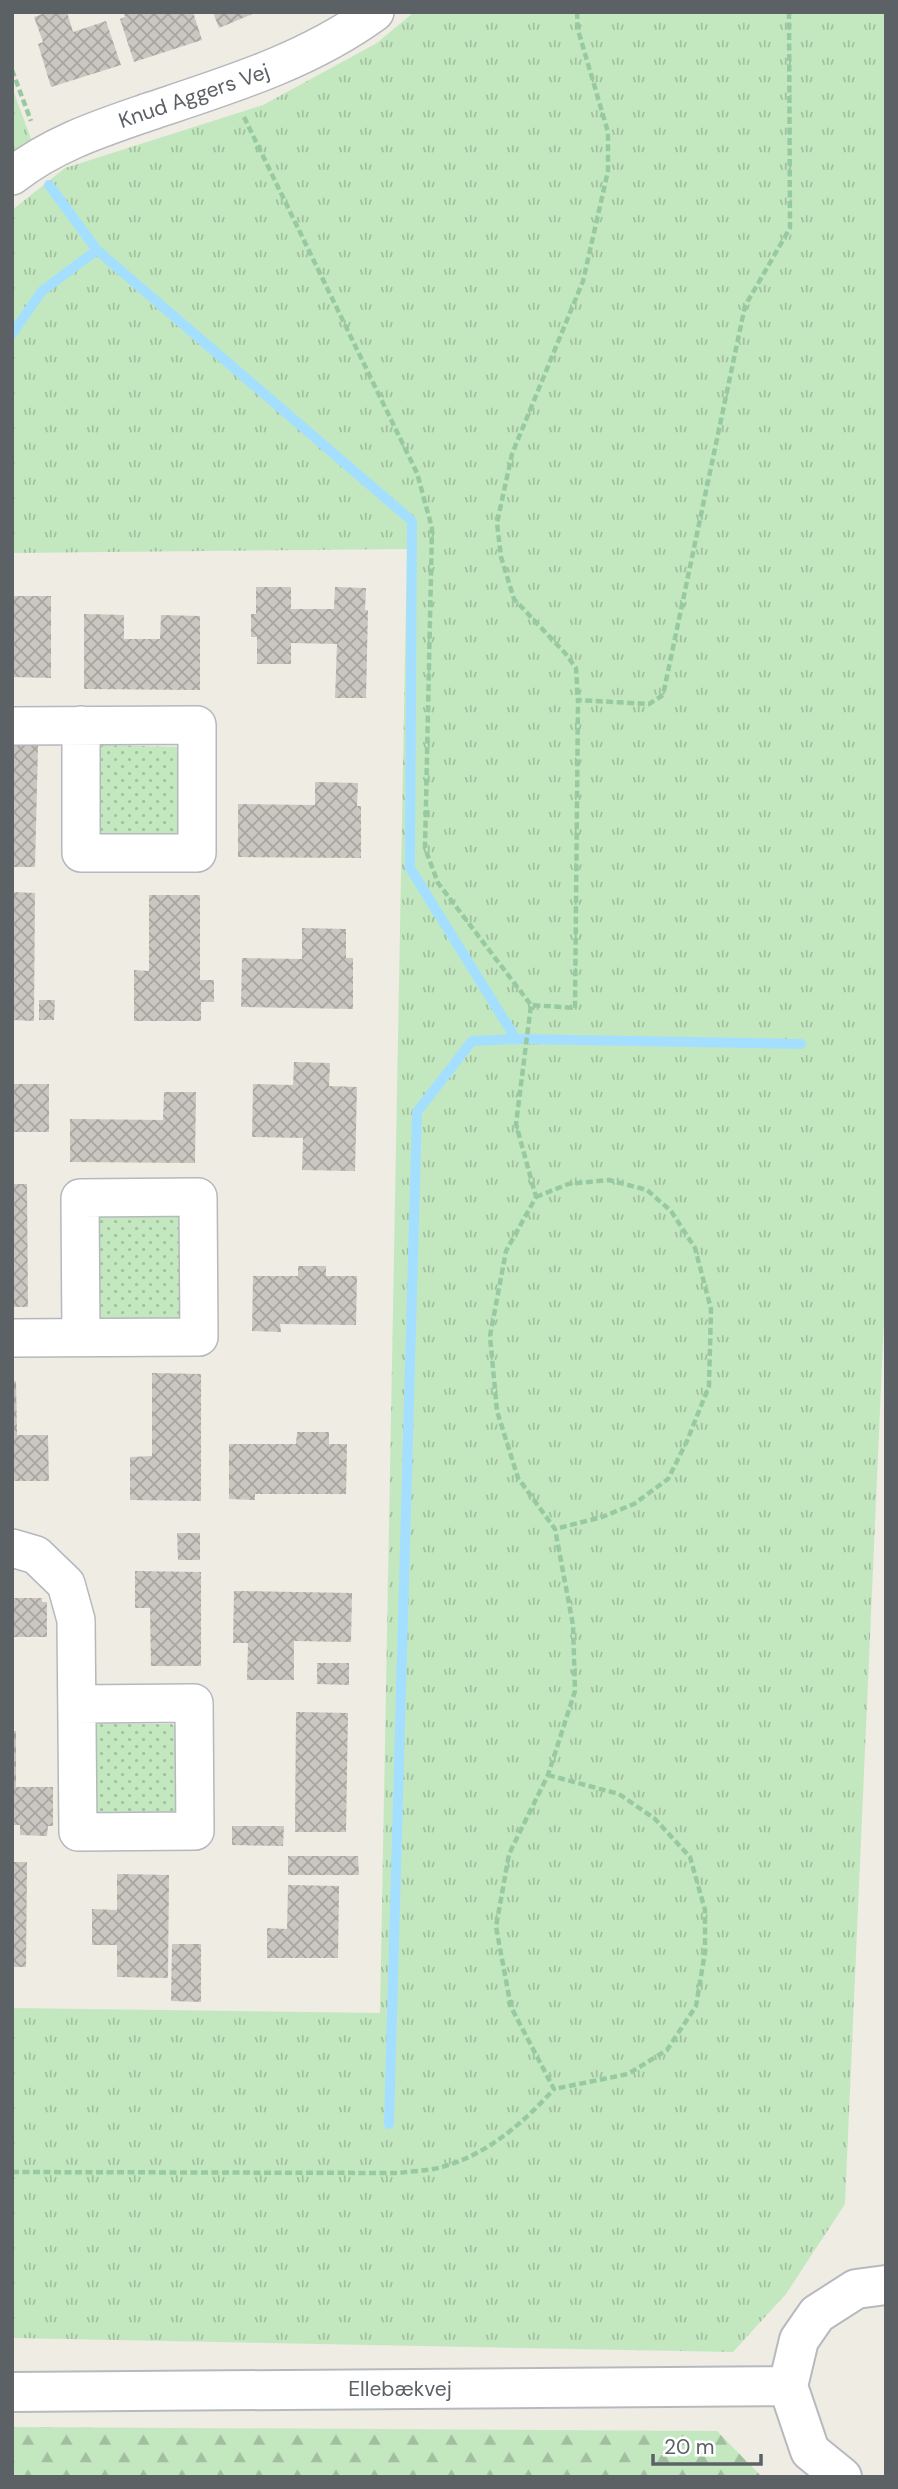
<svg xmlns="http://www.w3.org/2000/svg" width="898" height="2489" font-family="'DM Sans',sans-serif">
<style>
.grass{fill:url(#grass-tufts)}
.forest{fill:url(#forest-firs)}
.park{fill:url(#park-dots)}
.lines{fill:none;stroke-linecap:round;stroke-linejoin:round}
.stream{stroke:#a5dfff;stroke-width:10}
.building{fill:url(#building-cross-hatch)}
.street-casing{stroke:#b5b8bc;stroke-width:40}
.secondary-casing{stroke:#b6babf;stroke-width:42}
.path{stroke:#98caa2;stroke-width:4.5;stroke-dasharray:7 3.5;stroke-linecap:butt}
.street{stroke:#fff;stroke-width:37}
.secondary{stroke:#fff;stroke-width:38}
.labels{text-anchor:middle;stroke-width:5;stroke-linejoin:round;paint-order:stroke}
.street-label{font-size:21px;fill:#5c6166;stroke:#fff}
</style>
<defs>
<pattern id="grass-tufts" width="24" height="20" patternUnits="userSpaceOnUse" patternTransform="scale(1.75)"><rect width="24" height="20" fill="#c3e8c0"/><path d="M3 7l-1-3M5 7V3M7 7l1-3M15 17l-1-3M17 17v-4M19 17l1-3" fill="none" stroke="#a2bfa0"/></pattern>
<pattern id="forest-firs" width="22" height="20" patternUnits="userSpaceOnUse" patternTransform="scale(1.75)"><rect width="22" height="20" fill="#c3e8c0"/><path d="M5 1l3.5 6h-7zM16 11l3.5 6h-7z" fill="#a2bfa0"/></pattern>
<pattern id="park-dots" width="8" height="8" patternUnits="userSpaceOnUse" patternTransform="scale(1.75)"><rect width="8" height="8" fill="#c3e8c0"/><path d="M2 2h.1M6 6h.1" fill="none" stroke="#a2bfa0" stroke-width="1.8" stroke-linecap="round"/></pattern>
<pattern id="building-cross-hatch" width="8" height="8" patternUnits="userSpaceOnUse" patternTransform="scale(1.75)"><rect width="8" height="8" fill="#cac7c1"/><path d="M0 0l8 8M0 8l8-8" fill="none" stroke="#a7a5a1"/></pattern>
</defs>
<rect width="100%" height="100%" fill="#efece4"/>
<!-- grass -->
<path class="grass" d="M414 12H886V1274L845 2204 786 2294 733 2352 12 2338V2008L380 2013 407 549 12 553V210L65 168 263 105 377 43Z
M12 87 31 139 30 152 12 163Z"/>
<!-- forest -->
<path class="forest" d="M12 2427 717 2431 762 2477H12Z"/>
<!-- park -->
<path class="park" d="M102 745 181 747 185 838 96 840 97 749Z
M96 1216H177L183 1221 182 1319 95 1323Z
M93 1724H172L177 1728V1814L97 1818 92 1813Z"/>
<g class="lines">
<!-- stream -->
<path class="stream" d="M49 185 97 250 412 521 410 868 516 1039
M12 334 42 291 97 250
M389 2124 417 1112 472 1041 516 1039 801 1044"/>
</g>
<!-- building -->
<path class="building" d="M48 12H67L73 32 106 21 121 65 51 87 38 44 43 42 34 17Z
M124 12H193L202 40 134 62 120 19 125 17Z
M213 12H257L219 28Z
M256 587H291V609H334L335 587 366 588 365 610H368L366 698H335L337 644 291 643V664H257V637H251V614H256Z
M12 596H51V678L12 677Z
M84 614 124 615V639H160L161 615 200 616V690L84 689Z
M12 744 38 745 35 867H12Z
M315 782 358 783 357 806H361V858L238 857V804L315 805Z
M12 892 35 893 34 1021 12 1020Z
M149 895H200V980H214V1002H201V1021H134V970L149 971Z
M302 928 346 929V958H353V1009L241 1007 242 958 302 959Z
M39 1000H55L54 1020H39Z
M294 1062 330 1063 329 1086 357 1087 355 1171 302 1170 303 1138 252 1137 253 1084 293 1085Z
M12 1084H49V1132H12Z
M164 1092H196L195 1163 70 1162V1119L163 1120Z
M12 1184H27L28 1307H12Z
M298 1266H326V1276H357L356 1325 280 1324 281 1332 252 1331 253 1276H298Z
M152 1373 201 1374V1501L130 1500V1457L152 1456Z
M16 1381 17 1435H48L49 1481H12V1382Z
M297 1432H329V1444H347L346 1494H255V1500L229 1499V1444H296Z
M177 1533H200V1560H178Z
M135 1571 201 1572V1666H151L150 1608H135Z
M234 1591 352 1593 351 1642 294 1641V1680H247L248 1643H233Z
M12 1598H42V1602H47V1637H12Z
M317 1663H349V1685L317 1684Z
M296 1712 348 1713 346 1832H295Z
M12 1731H16V1787H53V1826H48L47 1836 20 1835V1825H12Z
M232 1826H284L283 1846 232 1845Z
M288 1856H358L359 1875H288Z
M12 1862H27L26 1967H12Z
M117 1874 169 1875 168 1978 117 1977V1945H92V1909L117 1910Z
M288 1885 339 1886 338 1958H267V1928L287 1929Z
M172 1944H201V2002L171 2001Z"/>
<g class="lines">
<!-- street casing -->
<g class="street-casing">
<path id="street" d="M12 176C54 143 102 128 151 111 229 85 308 61 375 12
M12 726 197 725V853H81V725
M12 1338 199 1337 198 1197 80 1198 81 1337
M12 1548 36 1555 66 1584 76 1620 78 1832 195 1831 194 1703 77 1704"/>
</g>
<!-- secondary casing -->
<g class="secondary-casing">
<path id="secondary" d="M12 2392 788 2386
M842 2477 810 2451 788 2386 799 2340 817 2314 856 2289 886 2285"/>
</g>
<!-- path -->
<path class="path" d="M577 12 578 30 608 132V171L583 281 512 454 497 523 501 557 514 599 565 653 576 668 578 700
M12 70 31 121
M244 117 417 473 432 528 425 848 438 883 531 1005 575 1008 578 700 649 704 663 695 745 306 790 228 789 12
M536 1197 568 1184 609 1180 647 1190 671 1211 695 1248 711 1309 709 1386 687 1441 668 1479 634 1504 602 1517 555 1529
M548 1775 619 1794 655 1819 690 1857 705 1910V1952L696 2006 667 2050 628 2074 554 2089
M12 2172 398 2173C412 2171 428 2171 442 2167 488 2154 522 2124 554 2089L511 2007 496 1927 509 1854 548 1775 575 1691 573 1625 555 1529 518 1478 497 1411 490 1336 506 1251 536 1197 516 1124 531 1005"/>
<!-- street -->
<use href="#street" class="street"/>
<!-- secondary -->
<use href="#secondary" class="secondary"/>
</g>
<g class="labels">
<!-- street labels -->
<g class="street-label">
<text transform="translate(194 96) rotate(-19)" y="7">Knud Aggers Vej</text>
<text x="400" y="2396">Ellebækvej</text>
</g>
</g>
<!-- border -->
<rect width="898" height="2489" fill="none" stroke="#5c6166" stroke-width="28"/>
<!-- scale -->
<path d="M653 2454v10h108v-10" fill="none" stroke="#5c6166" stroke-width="3.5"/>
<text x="664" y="2454" font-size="21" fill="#5c6166" stroke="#ffffff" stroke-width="5" paint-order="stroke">20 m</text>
</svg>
